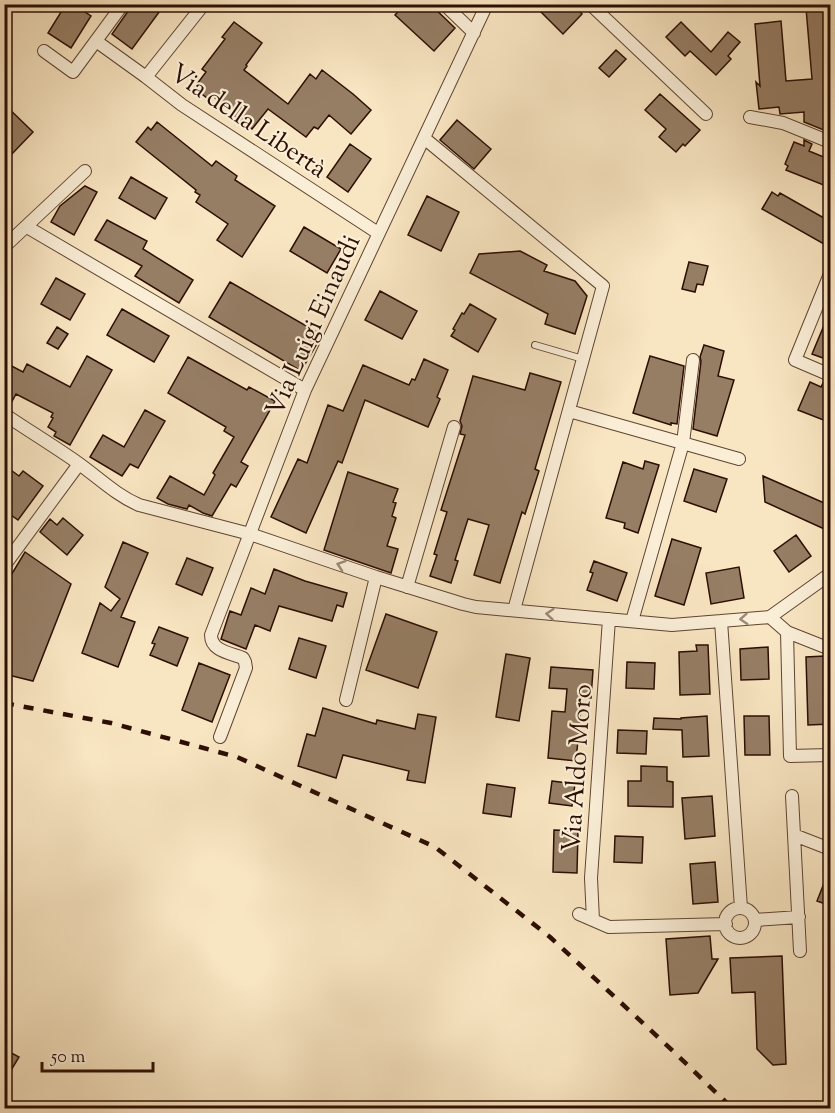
<svg xmlns="http://www.w3.org/2000/svg" width="835" height="1113" font-family="'Sorts Mill Goudy',serif">
<style>
.building{fill:#967e65;stroke:#2c0e02;stroke-width:1.5}
.lines{fill:none;stroke-linecap:round;stroke-linejoin:round}
.lane-casing{stroke:#5f4432;stroke-width:8}
.street-casing{stroke:#5f4432;stroke-width:14}
.lane{stroke:#faeed7;stroke-width:6}
.street{stroke:#faeed7;stroke-width:12}
.rail{stroke:#2c0e02;stroke-width:4.5;stroke-dasharray:10 10;stroke-linecap:butt}
.oneway{stroke:#9d8977}
.labels{text-anchor:middle;stroke-width:4.5;stroke-linejoin:round;paint-order:stroke}
.street-label{font-size:26px;fill:#2c0e02;stroke:#faeed7}
</style>
<rect width="100%" height="100%" fill="#f8e5c1"/>
<filter id="stains"><feTurbulence type="fractalNoise" baseFrequency=".00333" numOctaves="4"/><feColorMatrix values="0 0 0 0 .2 0 0 0 0 .09 0 0 0 0 .02 0 0 0 .5 -.17"/></filter>
<radialGradient id="worn" r=".72"><stop offset=".6" stop-color="#630" stop-opacity="0"/><stop offset="1" stop-color="#630" stop-opacity=".3"/></radialGradient>
<!-- building -->
<path class="building" d="M66 4H73L91 16 71 48 48 33Z
M133 4H165L132 49 112 34Z
M405 4H430L455 28 434 51 395 15Z
M533 4H573L582 14 563 34Z
M831 6V133L804 122V112L780 114 779 107 759 109 756 82 760 86 755 24 781 21 786 81 812 79 806 8Z
M234 22 262 43 246 65 247 66 244 70 288 104 310 74 316 79 322 70 353 94 371 110 351 134 329 115 318 129 314 127 306 137 268 109 252 129 232 114 233 112 210 94 207 98 194 88 206 72 202 69 225 39 222 37Z
M681 22 711 52 728 32 740 42 728 56 731 59 716 75 690 51 685 56 666 37Z
M616 50 626 59 609 77 599 68Z
M660 94 700 130 685 146 683 144 676 152 659 137 666 129 645 110Z
M4 104 33 132 10 156 4 150Z
M457 120 491 149 474 169 440 140Z
M157 122 212 166 216 161 237 176 235 180 275 206 242 257 217 240 228 224 196 202 200 195 195 192 196 190 136 142 148 127 151 130Z
M804 140 812 144 809 151 831 160V188L786 170 788 166 785 164 794 142 804 146Z
M350 144 371 159 348 192 327 177Z
M131 177 167 198 155 219 119 198Z
M85 186 97 192 74 235 51 222 60 206Z
M772 192 778 196 780 193 831 222V248L762 209Z
M427 196 459 212 441 251 408 235Z
M107 220 147 241 143 249 193 280 179 303 135 276 142 266 95 240Z
M304 227 341 249 327 273 290 251Z
M520 251 547 265 544 271 575 281 587 296 575 334 545 324 548 314 470 273 479 254Z
M689 262 708 266 703 285 697 284 695 292 682 289Z
M56 278 85 294 70 320 41 304Z
M230 282 322 335 301 371 209 317Z
M380 291 417 311 402 339 365 320Z
M470 304 496 319 478 352 451 336 455 330 453 329 462 313 464 314Z
M122 309 169 336 154 362 107 335Z
M830 311H831V361L812 354Z
M57 327 68 334 58 349 47 343Z
M704 345 724 351 718 376 734 380 717 436 693 429 701 361 700 357Z
M87 356 112 370 70 445 54 436 56 432 48 427 53 418 51 417 53 413 16 394 9 407 4 406V362L23 372 27 364 70 387Z
M650 356 684 366 677 424 671 423V425L633 413Z
M188 357 247 390 249 387 275 401 241 462 248 466 236 487 231 484 212 516 203 513 189 505 187 509 168 504 157 498 170 476 204 495 215 475 213 473 234 437 224 431 226 427 168 393Z
M424 359 448 370 437 397 440 399 428 427 365 400 342 463 338 461 306 533 271 517 298 459 307 463 328 405 343 411 363 365 409 385 412 379 415 380Z
M530 373 561 382 535 469 539 471 525 514 522 512 500 583 474 575 489 525 468 519 455 560 458 561 451 583 430 576 437 555 434 554 447 512 441 510 465 435 460 434 462 426 460 421 473 376 525 390Z
M824 381 831 383V423L798 410 810 382 821 387Z
M145 410 165 421 138 468 130 464 122 476 90 457 103 435 124 447Z
M645 461 659 465 638 533 624 528 625 523 606 518 623 462 643 469Z
M4 465 19 476 23 471 43 486 18 520 4 510Z
M694 469 727 479 716 512 684 501Z
M348 472 398 489 393 502 396 503 392 516 396 518 387 546 398 549 391 573 324 550Z
M763 476 831 506V532L765 502Z
M63 518 83 535 67 555 40 532 50 519 57 525Z
M796 535 811 556 789 572 774 551Z
M672 539 701 548 684 605 655 596Z
M123 542 148 553 121 617 135 622 118 667 82 653 100 603 111 611 120 599 105 587Z
M25 552 71 584 33 681 4 674V583L8 576 10 577Z
M187 558 213 568 202 595 176 584Z
M594 561 627 573 617 601 587 590 593 573 590 572Z
M739 567 744 598 711 604 706 573Z
M274 569 305 581 347 593 343 607 337 605 332 621 279 606 270 631 255 625 246 649 221 639 230 611 241 615 251 588 265 594Z
M386 614 437 632 418 688 366 670Z
M159 627 188 638 177 666 150 655 155 644 152 643Z
M299 638 326 646 316 678 289 669Z
M696 645H708L710 694 680 695 679 652 697 651Z
M768 647 769 679 741 680 740 649Z
M506 654 530 658 519 721 496 717Z
M825 656 831 657V724L808 725 806 657Z
M627 662 655 663 654 689 626 688Z
M199 663 230 675 212 722 182 710Z
M551 667 593 670 591 698 582 697 576 761 548 758 552 711 565 712 567 689 549 688Z
M323 708 376 724 377 720 415 729 418 714 436 717 425 783 407 780 409 771 343 755 336 778 298 766 307 734 315 736Z
M707 716 709 756 683 757 682 730 653 729 654 718 681 719V718Z
M744 716H769L770 755H745Z
M618 730 647 731 646 754 617 753Z
M641 766 667 767V781L673 782V807L628 806V781H641Z
M552 781 575 784 572 806 549 803Z
M487 784 515 788 511 817 483 813Z
M712 796 715 836 685 839 682 798Z
M554 830 578 831 577 873 553 872Z
M615 836 643 837 642 863 614 862Z
M715 862 718 902 693 904 690 864Z
M830 868H831V906L817 901Z
M710 936 712 959H718L698 993 670 995 666 939Z
M782 956 786 1064 773 1065 757 1049 755 992 732 993 730 958Z
M4 1049 19 1057 4 1082Z"/>
<g class="lines">
<!-- lane casing -->
<g class="lane-casing">
<path id="lane" d="M535 345 583 359"/>
</g>
<!-- street casing -->
<g class="street-casing">
<path id="street" d="M444 4 474 33
M590 4 706 114
M96 41 146 77 182 105 378 233
M44 51 73 72 123 4
M146 77 204 4
M750 117 783 123 830 142
M424 138 603 286 514 610
M27 227 305 390
M4 247 85 171
M830 274 795 360 830 375
M569 411 739 459
M4 414C29 431 54 446 78 463 99 478 116 495 139 505L250 534 376 577 463 604 476 607 672 625 770 617 830 574
M4 566 79 464
M407 587 454 427
M770 617 787 632 790 756 830 755
M632 621 683 443 693 360
M721 621 741 908
M787 632 830 649
M346 700 376 577
M220 737 246 668 245 662 243 658C230 653 211 651 211 635L305 390 487 4
M792 796 800 951
M794 835 830 849
M725 923a15 15 0 1 1 30 0a15 15 0 1 1-30 0Z
M579 914 609 927 726 924
M593 920 591 878 609 619
M755 920 799 917"/>
</g>
<!-- lane -->
<use href="#lane" class="lane"/>
<!-- street -->
<use href="#street" class="street"/>
<!-- rail -->
<path class="rail" d="M4 703 111 723 237 757 435 847 550 937 673 1051 732 1108"/>
</g>
<!-- one-way arrows -->
<defs><path id="oneway-chevron" d="M-2-3.5L2.5 0L-2 3.5" fill="none" stroke-width="1.6" stroke-linecap="round" stroke-linejoin="round" transform="scale(1.5)"/></defs>
<g class="oneway">
<use href="#oneway-chevron" transform="translate(341 565) rotate(-161)"/>
<use href="#oneway-chevron" transform="translate(550 614) rotate(-175)"/>
<use href="#oneway-chevron" transform="translate(744 619) rotate(176)"/>
</g>
<g class="labels">
<!-- street labels -->
<g class="street-label">
<text transform="translate(249 120) rotate(34)" y="9">Via della Libertà</text>
<text transform="translate(312 325) rotate(-66)" y="9">Via Luigi Einaudi</text>
<text transform="translate(576 768) rotate(-86)" y="9">Via Aldo Moro</text>
</g>
</g>
<!-- margin -->
<rect width="835" height="1113" fill="none" stroke="#f8e5c1" stroke-width="24"/>
<rect x="6" y="6" width="823" height="1101" fill="none" stroke="#2c0e02" stroke-width="3"/>
<rect x="12" y="12" width="811" height="1089" fill="none" stroke="#2c0e02" stroke-width="1.5"/>
<!-- scale -->
<path d="M42 1062v9h111v-9" fill="none" stroke="#2c0e02" stroke-width="3"/>
<text x="51" y="1062" font-size="18" fill="#2c0e02" stroke="#faeed7" stroke-width="4.5" paint-order="stroke">50 m</text>
<rect width="100%" height="100%" filter="url(#stains)"/>
<rect width="100%" height="100%" fill="url(#worn)"/>
</svg>
